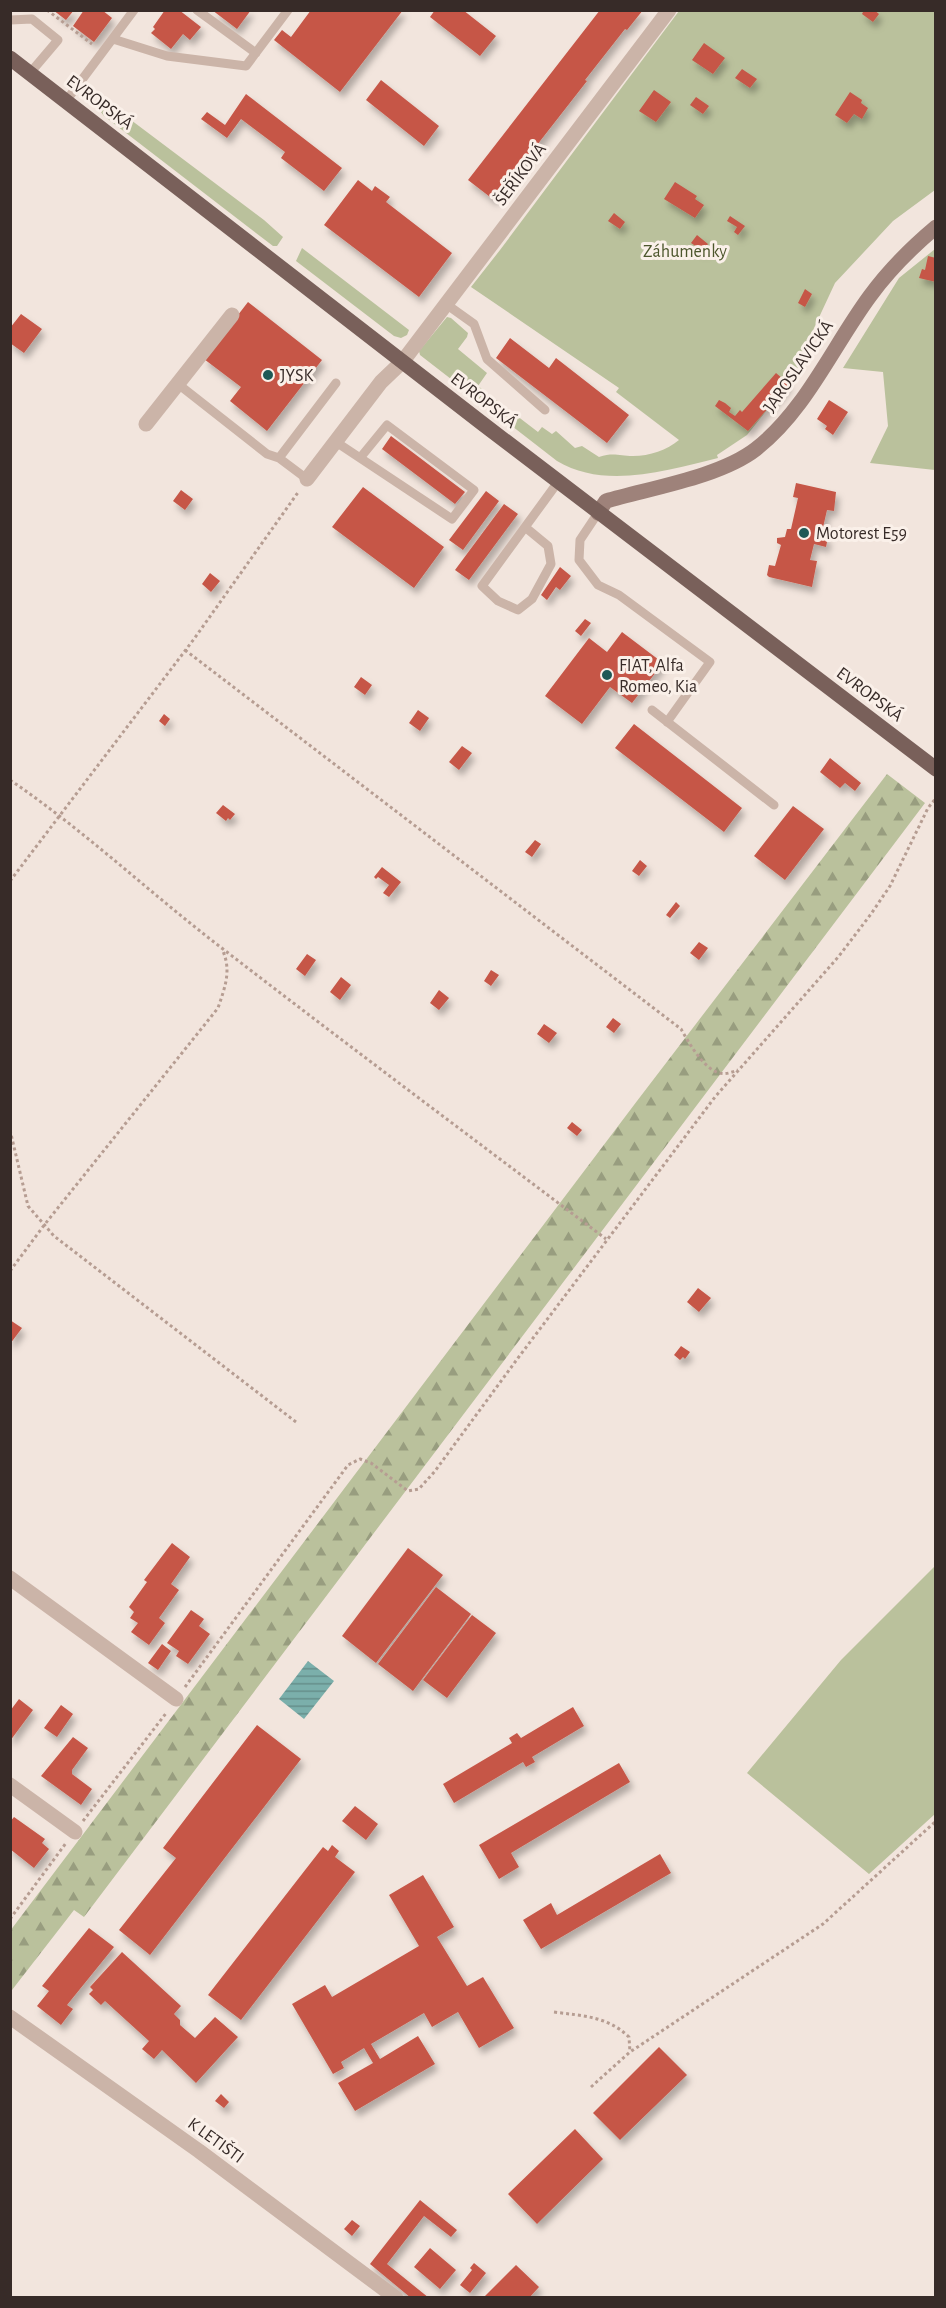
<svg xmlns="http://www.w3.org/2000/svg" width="946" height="2308" font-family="'Alegreya Sans',sans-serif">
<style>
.green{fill:#bac19c}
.forest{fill:url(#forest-firs)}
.water{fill:url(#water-rules)}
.building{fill:#c65647;filter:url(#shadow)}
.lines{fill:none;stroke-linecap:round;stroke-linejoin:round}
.path{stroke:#b69d92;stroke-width:3;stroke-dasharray:3 3;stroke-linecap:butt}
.lane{stroke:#cbb4a8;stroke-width:9}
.street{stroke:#cbb4a8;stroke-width:15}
.secondary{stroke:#9e827a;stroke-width:15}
.primary{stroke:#79605a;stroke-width:15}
.poi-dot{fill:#1e5956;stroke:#faf0e9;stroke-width:2}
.labels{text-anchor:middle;stroke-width:6;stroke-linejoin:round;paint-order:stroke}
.street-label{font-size:18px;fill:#372b28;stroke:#faf0e9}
.park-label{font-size:18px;fill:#4c562c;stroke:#faf0e9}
.poi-label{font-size:18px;fill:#372b28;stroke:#faf0e9;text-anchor:start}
</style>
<defs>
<pattern id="forest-firs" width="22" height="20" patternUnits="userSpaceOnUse" patternTransform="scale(1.5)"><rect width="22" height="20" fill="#bac19c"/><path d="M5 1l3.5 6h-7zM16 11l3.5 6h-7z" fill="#989d7f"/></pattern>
<pattern id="water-rules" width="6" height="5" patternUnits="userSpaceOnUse" patternTransform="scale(1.5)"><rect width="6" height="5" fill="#7bafab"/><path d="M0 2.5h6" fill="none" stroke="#668f8b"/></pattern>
<filter id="shadow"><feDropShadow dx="3.5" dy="6" stdDeviation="3" flood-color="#0004"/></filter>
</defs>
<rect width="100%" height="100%" fill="#f2e5dd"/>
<!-- green -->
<path class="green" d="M679 11H935V190L893 221 835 283 808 341 798 371 747 435 717 455 718 458C668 470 605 490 557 461L420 355 419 351 447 317 451 318 468 333 467 337 458 349 487 373 478 386 538 432 542 427 552 434 556 431 575 448 582 446 599 457C614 452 619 456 633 456 650 456 667 450 679 440L616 392 619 388 471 287 500 250Z
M107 102 264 220 283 237 277 246H273L104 116 100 111 101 105Z
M302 248 409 330 407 335 401 338 394 336 296 261Z
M935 249V470L870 463 888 426 883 372 843 368 899 278Z
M935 1566V1814L869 1874 747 1773 841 1660Z"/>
<!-- forest -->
<path class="forest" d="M887 774 925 803 84 1917 74 1910 12 1990 10 1931 637 1101Z"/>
<!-- water -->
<path class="water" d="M308 1661 334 1681 304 1719 279 1699Z"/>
<!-- building -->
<path class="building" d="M53 10H74L66 20Z
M84 10H102L112 18 94 42 73 26Z
M165 10H179L201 27 190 40 183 34 171 49 151 33 155 29 153 27Z
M212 10H251L237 29Z
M311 10H403L340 92 274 40 282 30 291 37Z
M435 10H463L496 36 480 56 430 17Z
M600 10H643L627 30 625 29 585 80 587 81 494 200 468 180Z
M864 10H874L879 14 873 22 862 14Z
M704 43 725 58 713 74 692 60Z
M742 69 757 79 750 88 735 78Z
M381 80 439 126 424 146 366 100Z
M654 90 671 102 656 122 639 111Z
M850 92 862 100 861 103 868 108 862 119 854 114 847 123 835 115Z
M246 94 342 168 324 191 281 158 285 152 241 119 227 138 201 119 207 112 225 125Z
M696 97 709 106 703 114 690 105Z
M358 180 372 191 375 186 390 197 386 202 452 253 419 297 324 225Z
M675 182 697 196 695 199 704 205 695 218 664 199Z
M614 213 625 222 620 229 608 221Z
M730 216 745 226 738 235 734 232 737 227 727 221Z
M697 235 708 244 703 251 691 243Z
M928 256 936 258V282L919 278 922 269 925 270Z
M805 289 812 294 805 307 798 303Z
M248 302 322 360 267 431 230 401 241 387 204 359Z
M21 314 42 329 24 353 10 343V328Z
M510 338 549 368 556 358 629 415 607 443 496 358Z
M776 373 789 384 748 431 715 406 719 400 725 403 731 408 729 412 735 416 740 410 742 412Z
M829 400 848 412 833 435 825 429 827 426 817 419Z
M391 436 465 492 455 504 382 449Z
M796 483 836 492 834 511 827 510 821 536 828 537 826 547 814 544 810 560 817 561 812 587 769 577 767 575 769 565 775 566 781 545 777 543V538L785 537 787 529H791L798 498 793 497Z
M363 487 444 547 414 588 332 527Z
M181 490 193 499 185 510 173 501Z
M486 491 499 501 463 550 449 540Z
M504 504 518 514 469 580 455 570Z
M560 567 571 576 560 590 556 587 547 600 541 595Z
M210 573 220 581 211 592 202 584Z
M585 619 591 623 581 636 575 631Z
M622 632 663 663 632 703 610 687 582 724 545 696 589 638 607 652Z
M361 677 372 685 365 695 354 687Z
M418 710 429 718 420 731 409 723Z
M164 714 170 719 165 726 159 721Z
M634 724 742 808 724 832 615 748Z
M462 746 472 753 459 770 449 762Z
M830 758 861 783 855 791 845 783 840 788 820 772Z
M223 805 235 814 230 820 228 818 226 821 216 813Z
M793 806 824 829 785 880 754 856Z
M535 840 541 844 532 857 525 852Z
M640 860 647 866 639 876 632 871Z
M382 867 401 882 389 897 383 893 389 885 378 877 376 879 374 877Z
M676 902 680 906 670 918 666 915Z
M699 942 708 948 699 960 690 953Z
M307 954 316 960 305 976 296 969Z
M491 970 499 975 491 986 484 981Z
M341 977 351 985 340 1000 330 992Z
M439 990 449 998 439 1010 430 1003Z
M613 1018 621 1024 614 1033 606 1027Z
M544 1024 557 1033 549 1043 537 1034Z
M572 1122 582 1130 577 1136 567 1128Z
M698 1288 711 1298 699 1312 687 1302Z
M10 1320 22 1328 10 1344Z
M681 1346 690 1352 685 1359 683 1357 680 1360 674 1355Z
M172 1543 190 1557 171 1584 179 1590 159 1618 165 1623 149 1645 131 1632 138 1623 130 1618 134 1612 129 1607 147 1582 144 1580Z
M408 1548 443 1575 376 1663 342 1636Z
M436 1587 471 1614 413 1691 378 1664Z
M191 1610 204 1619 199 1626 210 1634 188 1664 176 1656 179 1651 167 1643Z
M472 1615 496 1633 447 1698 423 1680Z
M162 1644 171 1651 158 1670 148 1663Z
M19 1699 33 1710 10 1741V1711Z
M61 1705 73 1714 57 1737 44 1728Z
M573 1707 584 1726 532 1757 535 1762 526 1767 523 1762 454 1803 443 1784 512 1743 509 1738 517 1733 521 1738Z
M257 1725 301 1759 150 1955 119 1930 176 1858 163 1848Z
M73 1737 88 1748 72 1770V1774L92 1789 81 1805 41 1776Z
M619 1763 630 1782 511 1853 519 1867 499 1879 479 1845Z
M355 1806 378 1824 366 1840 342 1821Z
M14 1817 45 1839 42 1843 49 1849 34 1868 10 1849V1822Z
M332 1845 339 1851 335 1857 355 1872 241 2020 208 1995 323 1847 328 1851Z
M660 1854 671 1873 541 1949 523 1920 551 1903 557 1915Z
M423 1875 454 1927 437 1937 467 1986 483 1977 514 2028 479 2048 458 2012 432 2027 424 2013 371 2044 380 2059 418 2036 435 2064 355 2111 338 2083 373 2063 364 2048 341 2062 344 2068 333 2074 292 2004 325 1985 332 1997 419 1946 389 1895Z
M89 1928 114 1947 67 2005 73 2009 61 2025 37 2006 49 1991 42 1986Z
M122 1952 181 2006 174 2014 180 2020V2025L195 2038 215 2017 238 2037 196 2083 162 2050 154 2059 142 2049 149 2041 105 2001 101 2005 89 1994 93 1990 90 1987Z
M659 2047 687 2075 620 2140 593 2113Z
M221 2094 229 2102 224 2108 215 2101Z
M575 2129 603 2159 537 2224 508 2194Z
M420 2200 457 2230 451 2237 424 2216 387 2264 429 2298H411L370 2264Z
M352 2220 360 2226 352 2236 344 2229Z
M430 2248 456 2270 440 2289 414 2267Z
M474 2263 486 2273 470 2293 460 2285 472 2270 470 2268Z
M516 2265 539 2287 529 2298H483Z"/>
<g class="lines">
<!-- path -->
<path class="path" d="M47 10 92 44
M185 650 681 1029C689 1043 703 1068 719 1073 726 1075 732 1072 738 1070
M10 780C85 831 151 894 223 949 350 1047 479 1143 606 1239
M10 881 194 639 299 491
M10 1130 28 1206 54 1236 296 1422
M10 1271 45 1224 218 1008C225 987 232 970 222 949
M185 1687 348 1465 360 1459 371 1463 408 1491 419 1489 435 1471 518 1358 715 1097 839 956 871 914 890 886 928 808 936 798
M83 1821 167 1712
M10 1919 66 1843
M554 2012C583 2016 607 2016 629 2037L630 2052
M591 2087 630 2052 823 1924 936 1821"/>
<!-- lane -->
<path class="lane" d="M197 10 256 53
M10 20 32 19 58 40 30 73
M113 39 167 56 246 66 288 10
M66 101 134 10
M446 304 474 324 487 359 545 410
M178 384 267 454 279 458
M336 442 452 519 474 490 387 425 360 458
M307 479 279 458 336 383
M598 513 580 540 579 560 598 585 619 595 710 662 667 722
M525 527 548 546 551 564 532 599 518 610 498 601 482 586 558 482
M652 710 774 805"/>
<!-- street -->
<path class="street" d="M146 424 232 315
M307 479 381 382 403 361 669 10
M10 1578 176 1699
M10 1785 75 1832
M10 2017 199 2151 396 2298"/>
<!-- secondary -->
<path class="secondary" d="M598 513 606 501C650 488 720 477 756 449 806 410 833 346 870 296 889 270 911 248 936 227"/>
<!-- primary -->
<path class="primary" d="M10 58 483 424 936 769"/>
</g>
<!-- markers -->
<g class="poi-dot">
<circle cx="268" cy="375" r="6"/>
<circle cx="804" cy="533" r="6"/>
<circle cx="607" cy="675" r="6"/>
</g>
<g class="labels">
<!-- street labels -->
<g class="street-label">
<text transform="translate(100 102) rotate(37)" y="6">EVROPSKÁ</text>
<text transform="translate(520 174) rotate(-53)" y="6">ŠEŘÍKOVÁ</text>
<text transform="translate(798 366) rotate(-55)" y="6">JAROSLAVICKÁ</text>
<text transform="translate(484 400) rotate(38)" y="6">EVROPSKÁ</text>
<text transform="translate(870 694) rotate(37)" y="6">EVROPSKÁ</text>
<text transform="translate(216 2140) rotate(36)" y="6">K LETIŠTI</text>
</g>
<!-- park labels -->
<g class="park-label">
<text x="685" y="257">Záhumenky</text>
</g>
<!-- poi labels -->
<g class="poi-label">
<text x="280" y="381">JYSK</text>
<text x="816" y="539">Motorest E59</text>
<text x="619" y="671">FIAT, Alfa<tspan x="619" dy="21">Romeo, Kia</tspan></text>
</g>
</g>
<!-- border -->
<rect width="946" height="2308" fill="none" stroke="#372b28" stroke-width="24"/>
</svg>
